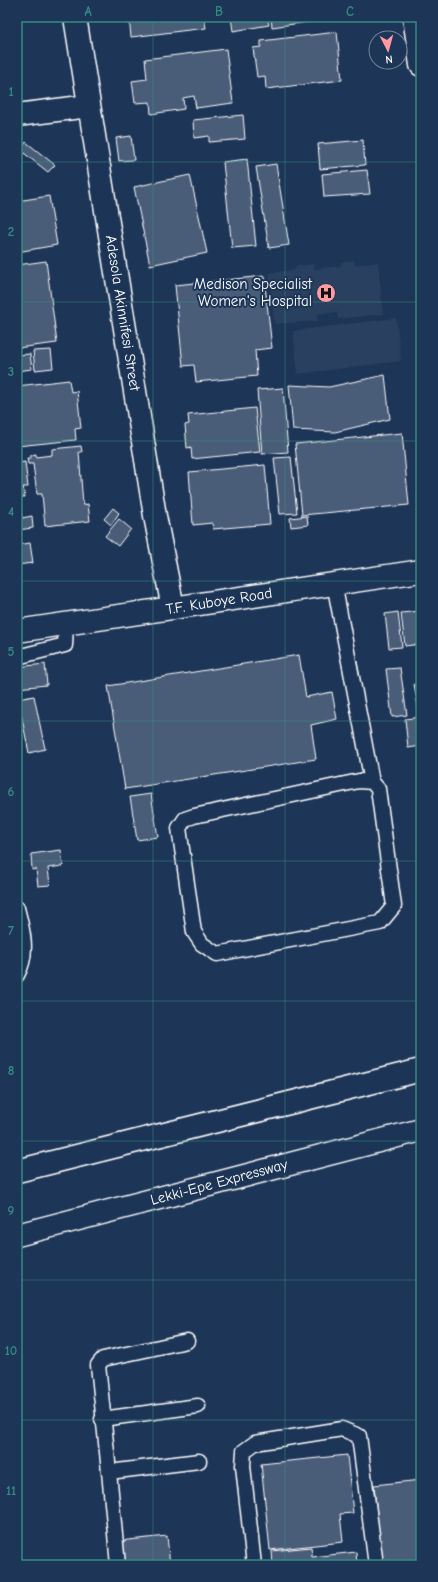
<svg xmlns="http://www.w3.org/2000/svg" width="438" height="1582" font-family="'Comic Neue',sans-serif">
<style>
.built{fill:#2a4161}
.building{fill:#4a5d79;stroke:#fff}
.lines{fill:none;stroke-linecap:round;stroke-linejoin:round}
.lane-casing{stroke:#fff;stroke-width:17}
.street-casing{stroke:#fff;stroke-width:25}
.secondary-casing{stroke:#fff;stroke-width:25}
.highway-casing{stroke:#fff;stroke-width:25}
.lane{stroke:#1d3557;stroke-width:14}
.street{stroke:#1d3557;stroke-width:22}
.secondary{stroke:#1d3557;stroke-width:22}
.highway{stroke:#1d3557;stroke-width:22}
.grid{fill:none;stroke:#338b84;stroke-width:1;stroke-opacity:0.55}
.labels{text-anchor:middle;stroke-width:4;stroke-linejoin:round;paint-order:stroke}
.poi-label{font-size:15px;fill:#fff;stroke:#1d3557;text-anchor:end}
.street-label{font-size:15px;fill:#fff;stroke:#1d3557}
.neatline{fill:none;stroke:#338b84;stroke-width:1.5}
.grid-label{font-size:13px;text-anchor:middle;font-weight:bold;fill:#338b84}
</style>
<rect width="100%" height="100%" fill="#1d3557"/>
<filter id="ink" filterUnits="userSpaceOnUse"><feTurbulence type="fractalNoise" baseFrequency=".025" numOctaves="2"/><feDisplacementMap in="SourceGraphic" scale="8" xChannelSelector="R" yChannelSelector="G"/><feConvolveMatrix kernelMatrix="1 2 1 2 8 2 1 2 1" color-interpolation-filters="sRGB"/></filter>
<g filter="url(#ink)">
<!-- built -->
<path class="built" d="M354 260 355 265 378 262 383 314 338 319 337 312 317 314 318 321 274 324 269 273 295 270V266L314 264V269L341 266 342 262Z
M396 318 401 361 298 374 293 331Z"/>
<!-- building -->
<path class="building" d="M129 17H204L206 28 131 37Z
M231 17H267L269 25 233 31Z
M271 17H345L272 27Z
M337 32 342 80 266 89 265 76 257 77 253 48 261 47V41Z
M226 49 233 103 196 108 194 96 183 98 184 109 151 114 150 102 135 103 132 81 147 79 145 59Z
M243 115 245 139 209 142V136L194 138 193 120Z
M131 136 134 160 119 161 116 138Z
M17 140 20 153 17 154Z
M363 140 365 165 320 169 318 144Z
M26 142 55 165 48 172 20 150Z
M247 159 256 246 232 248 223 162Z
M276 164 289 245 269 248 256 167Z
M367 170 370 194 324 197 322 174Z
M190 175 207 253 150 265 134 187Z
M49 196 57 245 17 252V201Z
M46 261 57 343 17 348V265Z
M264 276 272 348 255 350 257 376 196 382 194 365 183 366 175 285Z
M51 350 53 368 35 370 33 351Z
M30 354 32 369 17 371V355Z
M385 375 390 419 335 432 293 430 289 385 329 387Z
M69 380 71 392 77 391 81 428 75 429 76 440 17 446V386Z
M283 388 288 452 262 454 257 390Z
M255 408 260 452 192 459 191 447 187 448 185 425 189 424 188 415Z
M402 433 409 505 302 515 295 444Z
M81 446 82 452H79L83 505 88 504 90 521 45 526 42 494H37L33 464H28L27 458H31V455L36 454V457L52 455V449Z
M291 457 297 513 280 514 274 458Z
M25 462 28 487H23L25 497H20L22 518 32 516 33 528 17 530V463Z
M265 465 270 524 213 529 212 523 193 525 189 472Z
M113 508 119 513 111 525 104 519Z
M307 516 308 525 291 527 290 518Z
M119 519 131 529 118 546 105 536Z
M30 543 33 563 17 565V545Z
M421 611V644L405 646 401 613Z
M398 612 402 647 389 648 385 614Z
M299 655 306 697 332 692 337 719 311 725 316 759 125 789 108 686Z
M45 664 47 685 17 688V667Z
M400 668 407 715 392 717 386 669Z
M421 683V707H418L414 684Z
M34 696 45 749 29 753 18 699Z
M421 717V746L408 748 405 719Z
M151 794 158 837 137 840 130 797Z
M61 850 63 866 48 868 50 885 38 886 36 869 32 870 31 854Z
M347 1455 353 1513 340 1514 343 1542 270 1550 261 1464Z
M421 1480V1565H382L374 1485Z
M167 1536 170 1565H121L119 1541Z
M311 1547 312 1557 356 1552 357 1565H273L272 1551Z"/>
<g class="lines">
<!-- lane casing -->
<g class="lane-casing">
<path id="lane" d="M334 583 372 782 378 789 394 906 380 923 217 954 202 944 194 932 179 828 185 819 194 816 359 781 372 782
M17 657 65 645 66 624
M17 908C23 931 29 954 17 975
M102 1419 198 1406
M109 1472 98 1365 103 1359 187 1341
M118 1565 109 1472 199 1461
M254 1565 243 1466 244 1451 255 1443 342 1429 359 1436 376 1565"/>
</g>
<!-- street casing -->
<g class="street-casing">
<path id="street" d="M75 17 155 516 173 608
M414 17 421 65
M17 115 89 106"/>
</g>
<!-- secondary casing -->
<g class="secondary-casing">
<path id="secondary" d="M17 631 421 571"/>
</g>
<!-- highway casing -->
<g class="highway-casing">
<path id="highway" d="M17 1171 421 1070
M17 1235 421 1130"/>
</g>
<!-- lane -->
<use href="#lane" class="lane"/>
<!-- street -->
<use href="#street" class="street"/>
<!-- secondary -->
<use href="#secondary" class="secondary"/>
<!-- highway -->
<use href="#highway" class="highway"/>
</g>
</g>
<!-- grid -->
<path class="grid" d="M153 17V1565M285 17V1565M17 162H421M17 302H421M17 441H421M17 581H421M17 721H421M17 861H421M17 1001H421M17 1141H421M17 1280H421M17 1420H421"/>
<!-- icons -->
<defs>
<g id="hospital-disc" transform="scale(1)"><circle r="9.5" fill="#ff9aa2" stroke="#1d3557"/><path d="M-5-5h3v3.5h4V-5h3V5h-3V1.5h-4V5h-3Z" fill="#111"/></g>
</defs>
<g fill-rule="evenodd">
<use href="#hospital-disc" x="326" y="293"/>
</g>
<g class="labels">
<!-- poi labels -->
<g class="poi-label">
<text x="312" y="289">Medison Specialist<tspan x="312" dy="17">Women's Hospital</tspan></text>
</g>
<!-- street labels -->
<g class="street-label">
<text transform="translate(123 313) rotate(81)" y="5">Adesola Akinnifesi Street</text>
<text transform="translate(219 601) rotate(-9)" y="5">T.F. Kuboye Road</text>
<text transform="translate(219 1182) rotate(-15)" y="5">Lekki-Epe Expressway</text>
</g>
</g>
<!-- margin -->
<rect width="438" height="1582" fill="none" stroke="#1d3557" stroke-width="44"/>
<!-- north arrow -->
<g transform="translate(388 50) rotate(174)"><circle r="19" fill="#1d3557" stroke="#77869a"/>
<path d="M0-3L7 15L0 10L-7 15Z" fill="#ff9aa2"/>
<text y="-6" font-size="11" font-weight="bold" text-anchor="middle" fill="#ffffff">N</text>
</g>
<rect x="22" y="22" width="394" height="1538" class="neatline"/>
<g class="grid-label">
<text x="88" y="16">A</text>
<text x="219" y="16">B</text>
<text x="350" y="16">C</text>
<text x="11" y="96">1</text>
<text x="11" y="236">2</text>
<text x="11" y="376">3</text>
<text x="11" y="516">4</text>
<text x="11" y="656">5</text>
<text x="11" y="796">6</text>
<text x="11" y="935">7</text>
<text x="11" y="1075">8</text>
<text x="11" y="1215">9</text>
<text x="11" y="1355">10</text>
<text x="11" y="1495">11</text>
</g>
</svg>
